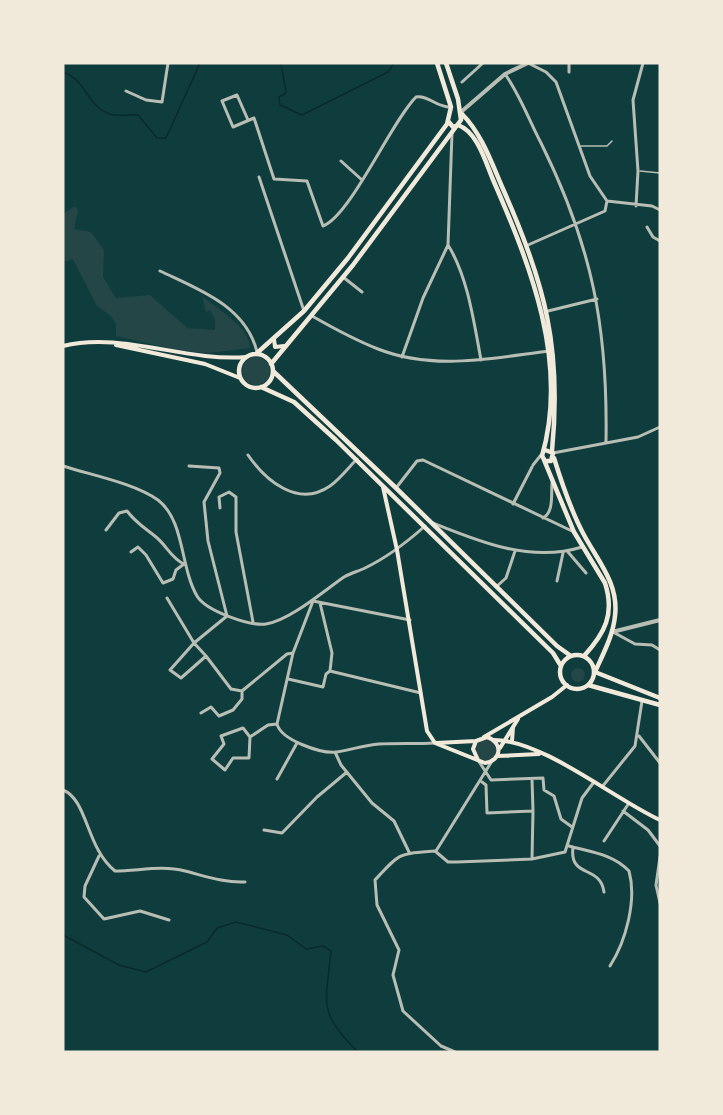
<svg xmlns="http://www.w3.org/2000/svg" width="723" height="1115" font-family="'Asap Condensed',sans-serif">
<style>
.green{fill:#244646}
.lines{fill:none;stroke-linecap:round;stroke-linejoin:round}
.stream{stroke:#0a2a2b;stroke-width:1.5}
.service{stroke:#b8beb3;stroke-width:1.5}
.minor{stroke:#b8beb3;stroke-width:3}
.tertiary{stroke:#b8beb3;stroke-width:4}
.secondary{stroke:#f1e9da;stroke-width:4}
.primary{stroke:#f1e9da;stroke-width:4.5}
</style>
<rect width="100%" height="100%" fill="#0f3d3e"/>
<!-- green -->
<path class="green" d="M75 206 78 210 74 229 91 232 104 250 103 277 116 298 150 295 187 328 215 330V319L210 310 206 312 202 296C216 308 250 327 250 348L209 353 181 351 116 336V324L111 316 97 306 73 259 63 262V214Z
M242 371a14 14 0 1 1 28 0a14 14 0 1 1-28 0Z
M571 675a7 7 0 1 1 14 0a7 7 0 1 1-14 0Z
M475 750a11 11 0 1 1 22 0a11 11 0 1 1-22 0Z"/>
<g class="lines">
<!-- stream -->
<path class="stream" d="M281 63 286 93 279 97 280 105 302 115 388 72 394 63
M63 72C88 81 85 105 110 114 118 117 129 114 138 115L157 138H166L200 63
M63 935 119 965 146 972 207 942 217 928 236 922 287 935 306 949 323 946 331 951C326 1004 317 1012 358 1052"/>
<!-- service -->
<path class="service" d="M581 146H607L612 141
M640 171 660 173"/>
<!-- minor -->
<path class="minor" d="M528 63 546 72 556 82 590 176 607 201 652 206 660 210
M569 72V63
M505 74C520 95 529 120 541 143 592 246 608 327 606 442
M462 82 483 63
M126 91 146 100 162 102 168 63
M248 120 237 95 222 101 233 127 254 118 274 179 307 181 323 226C351 215 391 122 416 97 429 95 437 108 451 107
M452 133 448 245C468 277 474 323 481 360
M341 161 362 180
M259 177 304 311
M636 206 638 171 633 100 643 63
M647 227 653 237 660 241
M528 245 605 211 607 201
M160 271C198 289 246 306 257 352
M343 277 362 292
M548 311 597 299
M312 316C333 328 355 340 378 349 434 371 492 358 550 351
M402 357 423 298 448 245
M553 453 638 437 660 427
M248 455C266 481 298 508 330 486 340 479 348 468 357 459
M533 465 541 455
M63 466C91 475 134 483 158 500 185 521 180 567 197 596 206 611 249 626 266 624 289 621 325 590 344 577 351 573 359 571 365 568 388 557 406 543 425 526
M396 488 417 461 423 460 574 532
M513 504 532 467
M220 508 219 497 229 492 236 497V532L253 622
M543 518C554 512 551 495 552 483
M433 523C480 542 531 563 582 547
M106 530 119 513 127 511C136 523 145 528 156 537 167 546 171 558 184 564L176 570 173 579 163 583 146 555 138 547 131 552
M568 552 586 573
M557 581 563 553
M496 587 506 578 515 551
M167 598 194 643 227 616 208 541 204 502 220 473 219 468 189 466
M320 603 332 653 330 671 421 693
M613 632 635 644 652 645 660 650
M194 643 206 656 181 678 170 670Z
M293 653 277 724C281 740 321 754 337 752 351 750 364 745 379 744 398 743 416 744 435 743
M206 656 231 689 242 691 287 654 293 653 313 601 410 620
M288 679 323 687 326 674 330 671
M201 713 211 707 219 716 233 710 242 699V691
M639 736 660 763
M250 737 249 758H233L225 770 212 759 224 744 221 736 243 728 250 737 268 725 277 724
M335 752 341 765 372 803 394 821 409 852
M478 760 491 780 543 778 544 790 554 796 561 819 572 827
M277 779 297 743
M532 779 533 811
M482 782 486 785 487 813 533 811 532 859
M602 787 635 746 642 701
M63 790C88 800 86 848 115 871 138 871 162 865 185 871 205 876 224 883 245 882
M623 811 648 830 660 846
M264 830 282 833 317 797 347 772
M604 841 629 803
M569 846C591 852 613 854 629 871 637 900 626 941 610 966
M573 847C569 879 600 864 604 892
M435 851C398 854 401 852 375 880L377 905 399 950 393 975 403 1011 441 1046 455 1052
M435 851 448 862H457L532 859 565 852 582 798 594 782
M436 851 492 761
M99 856 85 886 84 897 104 919 140 911 169 920
M660 857 656 885 660 903"/>
<!-- tertiary -->
<path class="tertiary" d="M461 112 505 74 528 63
M612 632 660 620"/>
<!-- secondary -->
<path class="secondary" d="M274 339 275 347 284 346
M116 345 205 364 240 378
M63 346C121 331 185 362 246 357
M383 487 397 550 427 731 435 743 485 763C502 761 503 742 487 737L476 741 473 749 478 760
M484 737 552 697 567 685
M494 740C543 740 614 799 660 820
M512 741 513 727
M436 743 476 741
M500 748 518 719
M498 756 539 754"/>
<!-- primary -->
<path class="primary" d="M462 114C482 134 492 164 503 189 545 283 562 348 552 451
M448 121 453 127 458 125C478 132 486 164 494 182 531 267 569 363 542 456L545 461H551L553 453 545 450
M257 353 304 311 348 258 447 124 451 107 437 63
M239 371a17 17 0 1 1 34 0a17 17 0 1 1-34 0Z
M271 364 353 265 461 120 458 99 446 63
M273 371 396 488 557 646 571 656
M261 387 294 402 336 440 553 653 561 666
M554 458C562 484 571 511 584 535 598 561 619 584 615 616 613 636 603 654 595 672L660 698
M544 460 574 532 605 583C615 614 605 633 584 656
M560 672a17 17 0 1 1 34 0a17 17 0 1 1-34 0Z
M588 685 660 705"/>
</g>
<!-- border -->
<rect width="723" height="1115" fill="none" stroke="#f1e9da" stroke-width="129"/>
</svg>
